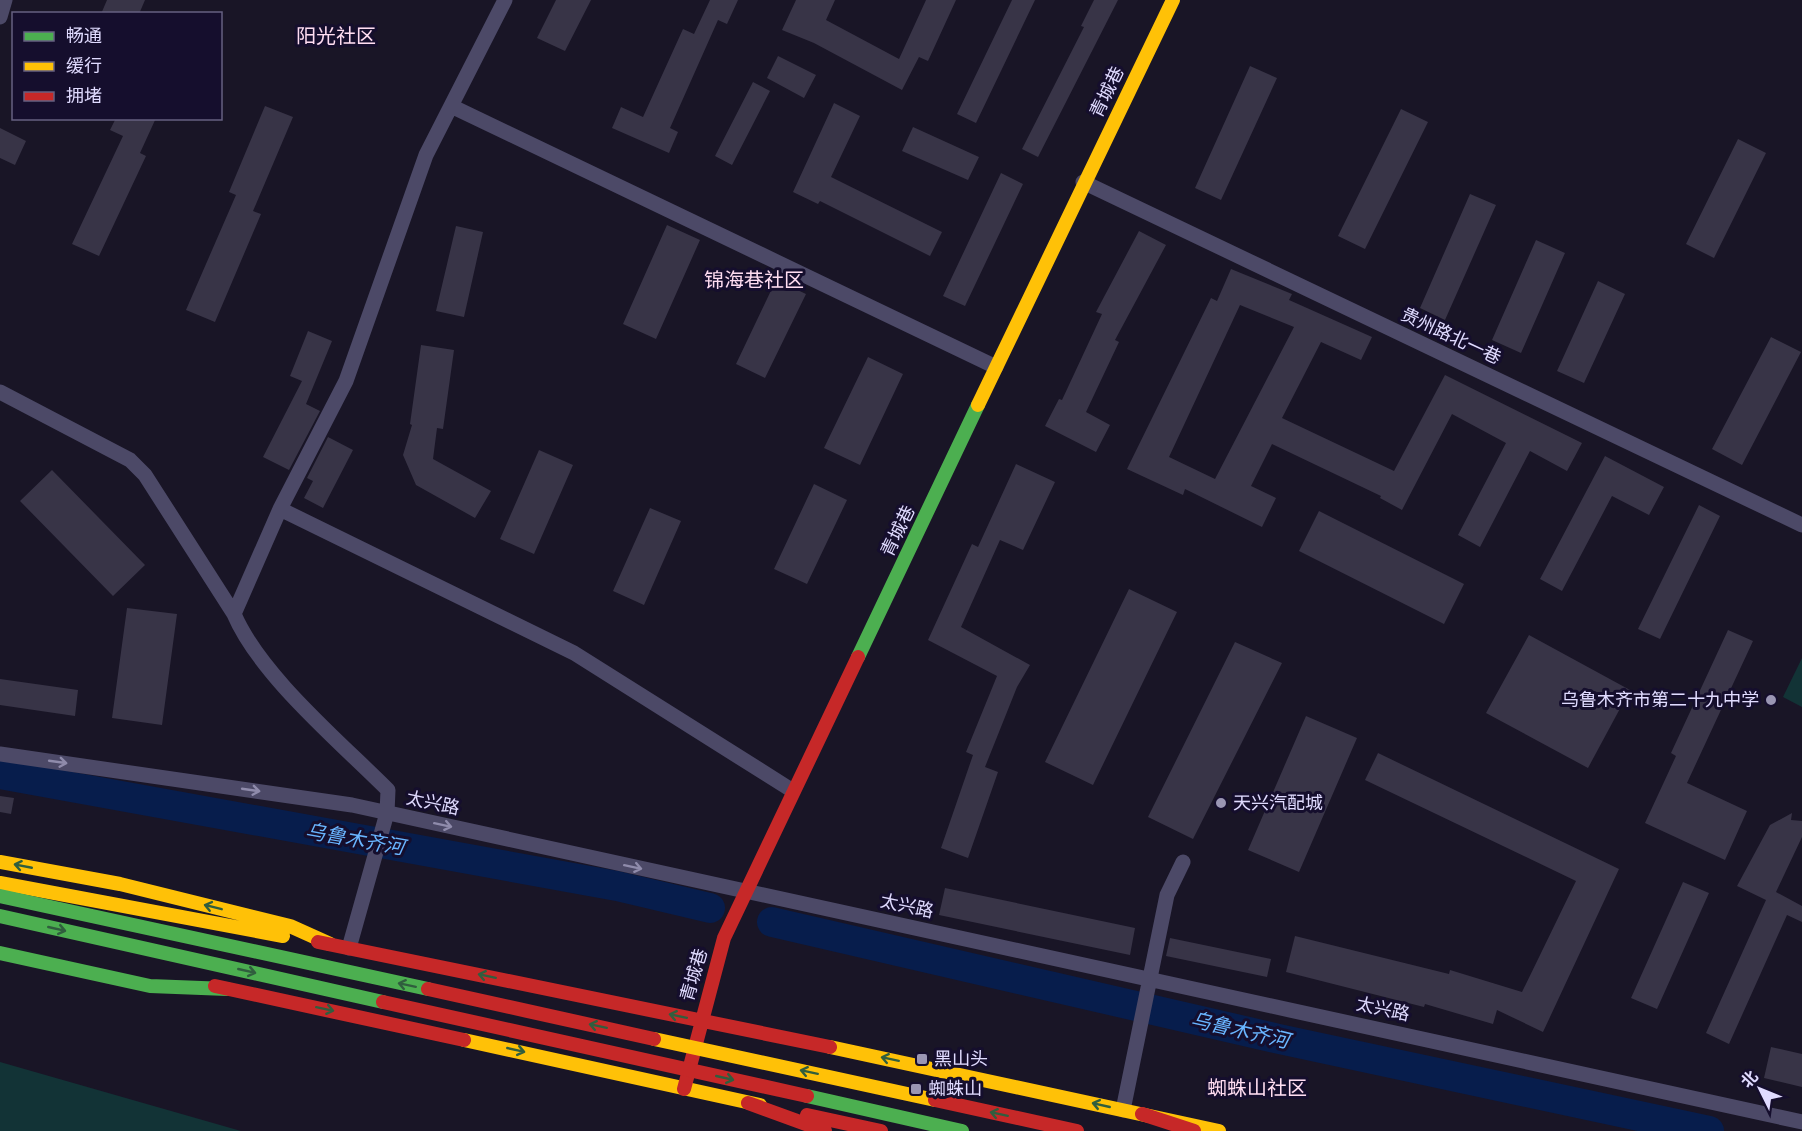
<svg xmlns="http://www.w3.org/2000/svg" width="1802" height="1131" font-family="Raleway,'Noto Sans SC',sans-serif">
<style>
.green{fill:#123336}
.lines{fill:none;stroke-linecap:round;stroke-linejoin:round}
.river{stroke:#071d4c;stroke-width:30}
.building{fill:#383447;fill-rule:evenodd}
.street{stroke:#4c4967;stroke-width:15}
.fast{stroke:#4caf50;stroke-width:14}
.slow{stroke:#ffc107;stroke-width:14}
.jam{stroke:#c62828;stroke-width:14}
.fast-bridge{stroke:#4caf50;stroke-width:14}
.slow-bridge{stroke:#ffc107;stroke-width:14}
.jam-bridge{stroke:#c62828;stroke-width:14}
.oneway{stroke:#8f8bab}
.oneway2{stroke:#305e3e}
.poi-dot{fill:#9a96b3;stroke:#150e2d;stroke-width:2}
.labels{text-anchor:middle;stroke-width:6;stroke-linejoin:round;paint-order:stroke}
.street-label{font-size:18px;fill:#e0dbff;stroke:#150e2d}
.poi-label{font-size:18px;fill:#e0dbff;stroke:#150e2d;text-anchor:start}
.neighbourhood-label{font-size:20px;fill:#ffddf1;stroke:#150e2d}
.water-label{font-size:20px;font-style:italic;fill:#69b5ff;stroke:#150e2d}
</style>
<rect width="100%" height="100%" fill="#191526"/>
<!-- green -->
<path class="green" d="M1802 658V707L1783 697Z
M0 1062 241 1131H0Z"/>
<g class="lines">
<!-- river -->
<path class="river" d="M0 774 617 886 710 908
M772 922 1279 1039 1709 1131"/>
</g>
<!-- building -->
<path class="building" d="M107 0H145L139 14H101Z
M556 0H591L565 51 537 38Z
M710 0H738L727 24 718 20 670 128 678 132 669 153 612 128 621 107 643 117 683 29 694 34Z
M796 0H835L826 20 899 59 926 0H956L928 61 919 57 902 90 814 43 782 30Z
M1012 0H1035L976 123 957 114Z
M1094 0H1118L1038 157 1022 149 1084 27 1081 26Z
M778 56 816 75 804 98 767 78Z
M1250 66 1277 78 1221 200 1195 188Z
M753 82 770 91 732 165 715 156Z
M834 103 860 116 831 177 942 232 930 256 820 201 818 204 793 192Z
M265 106 293 117 253 211 261 214 215 322 186 310 236 195 229 192Z
M1401 109 1428 122 1365 249 1338 236Z
M116 118H156L140 153 146 156 99 256 72 244 123 136 110 130Z
M913 127 979 157 968 180 902 151Z
M0 128 26 141 15 165 0 158Z
M1738 139 1766 153 1714 258 1686 244Z
M1001 173 1023 184 965 306 943 296Z
M1470 194 1496 205 1445 320 1420 308Z
M667 225 700 240 656 339 623 324Z
M456 226 483 232 464 317 436 311Z
M1139 231 1166 245 1115 340 1119 342 1086 412 1110 425 1096 452 1045 426 1059 399 1062 400 1102 314 1096 312Z
M1536 240 1565 253 1521 353 1492 340Z
M1231 269 1292 294 1289 300 1372 337 1361 360 1321 342 1282 418 1394 471 1445 375 1582 443 1567 471 1530 451 1480 547 1458 535 1506 443 1452 414 1402 510 1380 498 1381 496 1272 444 1251 486 1276 498 1262 527 1185 489 1183 495 1127 469 1211 298 1217 301ZM1240 305 1294 327 1215 479 1169 457Z
M776 280 806 294 765 378 736 364Z
M1598 281 1625 294 1584 383 1557 371Z
M308 331 332 341 306 404 320 411 289 470 263 457 302 381 290 376Z
M1771 337 1801 352 1742 465 1712 449Z
M421 345 454 350 443 429 437 428 433 459 491 491 475 518 416 485 403 455 412 425 410 424Z
M868 357 903 374 860 465 824 448Z
M328 437 353 450 323 508 304 498 313 481 307 478Z
M539 450 573 465 534 554 500 539Z
M1605 456 1664 487 1649 515 1612 496 1562 591 1540 579Z
M1016 464 1055 482 1023 550 1000 540 961 627 1030 665 1017 687 985 767 998 772 968 858 941 848 973 755 966 752 997 676 928 640 972 544 978 547Z
M52 470 145 565 113 596 20 501Z
M814 484 847 500 807 584 774 569Z
M1699 505 1720 516 1660 639 1638 629Z
M650 508 681 521 644 605 613 591Z
M1319 511 1464 584 1444 624 1299 551Z
M1129 589 1177 612 1093 785 1045 762Z
M127 608 177 614 162 725 112 718Z
M1728 630 1753 641 1687 783 1747 811 1725 860 1645 823 1676 756 1671 753Z
M1529 635 1630 690 1588 768 1486 713Z
M1235 642 1282 663 1193 839 1148 817Z
M0 679 78 690 75 716 0 705Z
M1306 716 1357 738 1299 872 1248 850Z
M1378 753 1619 869 1543 1032 1497 1010 1493 1024 1425 1004 1424 1007 1286 972 1295 936 1449 974 1450 970 1522 992 1576 881 1365 780Z
M0 796 14 798 11 814 0 812Z
M1792 813 1791 820 1802 821V837L1776 892 1802 906V922L1787 915 1729 1044 1706 1033 1766 900 1737 886 1770 825Z
M1683 882 1709 893 1657 1009 1631 998Z
M945 888 1135 928 1130 955 939 915Z
M1170 938 1271 959 1267 977 1166 956Z
M1771 1047 1802 1054V1087L1764 1078Z"/>
<g class="lines">
<!-- street -->
<path class="street" d="M0 17 5 0
M451 106 996 367
M1083 182 1802 525
M0 392 130 460 145 475 234 614C260 675 339 741 388 790L387 813 349 948
M280 509 574 653 793 791
M234 614 280 509 346 381 426 155 505 0
M0 754 352 805 1802 1122
M1123 1110 1167 895 1183 862"/>
<!-- fast -->
<path class="fast" d="M858 657 978 405
M0 953 150 986 227 989"/>
<!-- slow -->
<path class="slow" d="M978 405 1173 0
M0 862 120 884 290 926 330 944
M0 883 283 936
M464 1040 760 1105
M830 1047 1219 1131"/>
<!-- jam -->
<path class="jam" d="M318 942 830 1047
M215 986 464 1040
M684 1089 724 938 858 657
M748 1103 825 1131
M1142 1114 1194 1131
M807 1115 881 1131"/>
<!-- fast-bridge -->
<path class="fast-bridge" d="M0 896 428 989
M0 916 383 1002
M807 1096 962 1131"/>
<!-- slow-bridge -->
<path class="slow-bridge" d="M654 1039 935 1100"/>
<!-- jam-bridge -->
<path class="jam-bridge" d="M428 989 654 1039
M383 1002 807 1096
M935 1100 1077 1131"/>
</g>
<!-- one-way arrows -->
<defs><path id="oneway-shaft" d="M-6 0H5M1.5-3L5.5 0L1.5 3" fill="none" stroke-width="1.6" stroke-linecap="round" stroke-linejoin="round" transform="scale(1.5)"/></defs>
<g class="oneway">
<use href="#oneway-shaft" transform="translate(58 762) rotate(8)"/>
<use href="#oneway-shaft" transform="translate(251 790) rotate(8)"/>
<use href="#oneway-shaft" transform="translate(443 825) rotate(12)"/>
<use href="#oneway-shaft" transform="translate(633 867) rotate(12)"/>
</g>
<g class="oneway2">
<use href="#oneway-shaft" transform="translate(23 866) rotate(-169)"/>
<use href="#oneway-shaft" transform="translate(213 907) rotate(-166)"/>
<use href="#oneway-shaft" transform="translate(57 929) rotate(13)"/>
<use href="#oneway-shaft" transform="translate(247 971) rotate(13)"/>
<use href="#oneway-shaft" transform="translate(487 976) rotate(-168)"/>
<use href="#oneway-shaft" transform="translate(407 985) rotate(-168)"/>
<use href="#oneway-shaft" transform="translate(325 1009) rotate(12)"/>
<use href="#oneway-shaft" transform="translate(678 1016) rotate(-168)"/>
<use href="#oneway-shaft" transform="translate(598 1026) rotate(-168)"/>
<use href="#oneway-shaft" transform="translate(516 1050) rotate(13)"/>
<use href="#oneway-shaft" transform="translate(890 1059) rotate(-168)"/>
<use href="#oneway-shaft" transform="translate(809 1072) rotate(-168)"/>
<use href="#oneway-shaft" transform="translate(725 1078) rotate(13)"/>
<use href="#oneway-shaft" transform="translate(1101 1105) rotate(-167)"/>
<use href="#oneway-shaft" transform="translate(999 1114) rotate(-168)"/>
</g>
<!-- markers -->
<g class="poi-dot">
<circle cx="1771" cy="700" r="6"/>
<circle cx="1221" cy="803" r="6"/>
<rect x="916" y="1053" width="12" height="12" rx="3"/>
<rect x="910" y="1083" width="12" height="12" rx="3"/>
</g>
<g class="labels">
<!-- street labels -->
<g class="street-label">
<text transform="translate(1107 92) rotate(-64)" y="6">青城巷</text>
<text transform="translate(1451 336) rotate(25)" y="6">贵州路北一巷</text>
<text transform="translate(898 531) rotate(-64)" y="6">青城巷</text>
<text transform="translate(433 803) rotate(12)" y="6">太兴路</text>
<text transform="translate(907 906) rotate(12)" y="6">太兴路</text>
<text transform="translate(694 975) rotate(-74)" y="6">青城巷</text>
<text transform="translate(1383 1009) rotate(12)" y="6">太兴路</text>
</g>
<!-- poi labels -->
<g class="poi-label">
<text x="1759" y="706" text-anchor="end">乌鲁木齐市第二十九中学</text>
<text x="1233" y="809">天兴汽配城</text>
<text x="934" y="1065">黑山头</text>
<text x="928" y="1095">蜘蛛山</text>
</g>
<!-- neighbourhood labels -->
<g class="neighbourhood-label">
<text x="336" y="43">阳光社区</text>
<text x="754" y="287">锦海巷社区</text>
<text x="1257" y="1095">蜘蛛山社区</text>
</g>
<!-- water labels -->
<g class="water-label">
<text transform="translate(355 839) rotate(10)" y="7">乌鲁木齐河</text>
<text transform="translate(1240 1030) rotate(13)" y="7">乌鲁木齐河</text>
</g>
</g>
<!-- legend -->
<rect x="12" y="12" width="210" height="108" fill="#150e2d" stroke="#666081" stroke-width="1.5"/>
<rect x="24" y="32" width="30" height="9" fill="#4caf50" stroke="#666081" stroke-width="1.5"/>
<text x="66" y="42" font-size="18" fill="#e0dbff">畅通</text>
<rect x="24" y="62" width="30" height="9" fill="#ffc107" stroke="#666081" stroke-width="1.5"/>
<text x="66" y="72" font-size="18" fill="#e0dbff">缓行</text>
<rect x="24" y="92" width="30" height="9" fill="#c62828" stroke="#666081" stroke-width="1.5"/>
<text x="66" y="102" font-size="18" fill="#e0dbff">拥堵</text>
<!-- north arrow -->
<g transform="translate(1760 1089) rotate(313)" stroke="#150e2d" stroke-width="4.5" paint-order="stroke">
<path d="M0-4.5L10 22L0 15L-10 22Z" fill="#e0dbff"/>
<text y="-9" font-size="16" font-weight="bold" text-anchor="middle" fill="#e0dbff">北</text>
</g>
</svg>
